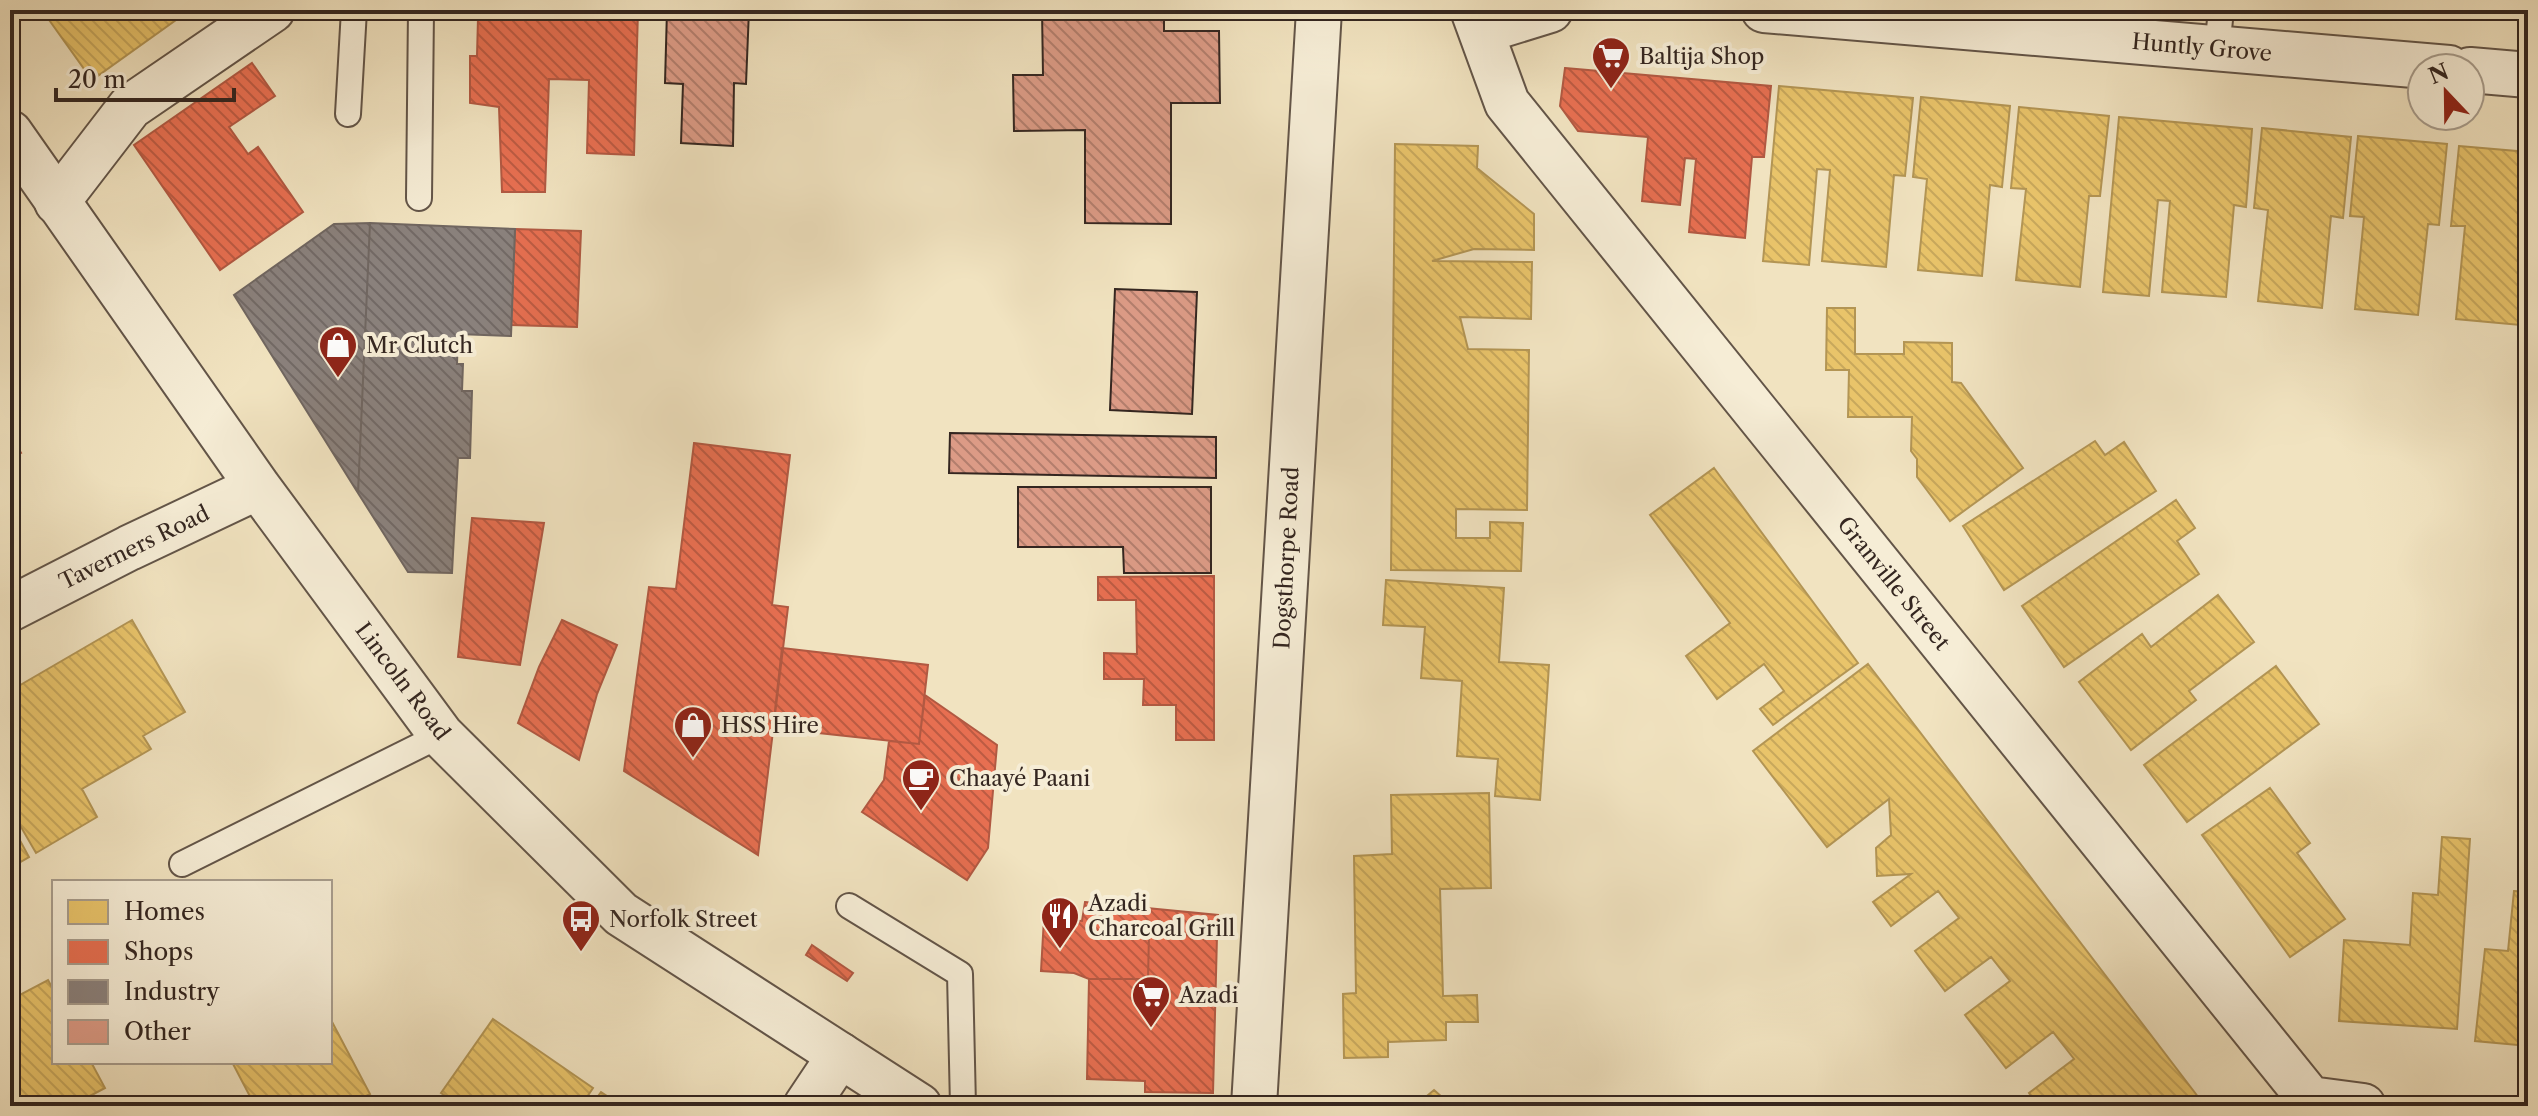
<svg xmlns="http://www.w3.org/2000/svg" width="2538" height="1116" font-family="'Libre Caslon Text',serif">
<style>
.homes{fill:url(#homes-back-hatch);stroke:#b39554;stroke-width:2}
.shops{fill:url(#shops-back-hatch);stroke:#b15942;stroke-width:2}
.industry{fill:url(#industry-back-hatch);stroke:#706660;stroke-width:2}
.building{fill:url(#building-back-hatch);stroke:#342620;stroke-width:2}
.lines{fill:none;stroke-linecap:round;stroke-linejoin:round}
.service-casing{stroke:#635548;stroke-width:28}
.minor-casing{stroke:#635548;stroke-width:48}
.tertiary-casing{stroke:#635548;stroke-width:48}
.service{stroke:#f6edd6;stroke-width:24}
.minor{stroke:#f6edd6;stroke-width:44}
.tertiary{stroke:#f6edd6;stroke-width:44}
.labels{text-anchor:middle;stroke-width:8;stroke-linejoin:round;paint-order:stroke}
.street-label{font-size:22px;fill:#342620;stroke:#f6edd6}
.poi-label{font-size:22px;fill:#342620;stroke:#f6edd6;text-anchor:start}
</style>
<defs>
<pattern id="homes-back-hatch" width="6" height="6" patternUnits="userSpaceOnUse" patternTransform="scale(2)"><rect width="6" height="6" fill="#e9c46a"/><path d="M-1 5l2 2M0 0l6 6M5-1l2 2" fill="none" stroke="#c8a85c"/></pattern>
<pattern id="shops-back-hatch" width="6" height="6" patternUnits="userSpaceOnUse" patternTransform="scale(2)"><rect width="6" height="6" fill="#e76f51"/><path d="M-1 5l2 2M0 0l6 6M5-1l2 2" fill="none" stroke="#bc5b43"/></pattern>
<pattern id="industry-back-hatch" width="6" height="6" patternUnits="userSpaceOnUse" patternTransform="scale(2)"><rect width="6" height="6" fill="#8a817c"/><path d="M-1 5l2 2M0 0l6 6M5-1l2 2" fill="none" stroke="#726965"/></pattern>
<pattern id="building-back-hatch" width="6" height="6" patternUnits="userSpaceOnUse" patternTransform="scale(2)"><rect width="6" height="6" fill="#dc9b86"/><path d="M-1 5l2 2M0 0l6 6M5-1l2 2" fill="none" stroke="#b37e6d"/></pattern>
</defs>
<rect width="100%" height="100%" fill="#f1e3c0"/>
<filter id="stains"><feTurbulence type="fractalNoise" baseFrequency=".0025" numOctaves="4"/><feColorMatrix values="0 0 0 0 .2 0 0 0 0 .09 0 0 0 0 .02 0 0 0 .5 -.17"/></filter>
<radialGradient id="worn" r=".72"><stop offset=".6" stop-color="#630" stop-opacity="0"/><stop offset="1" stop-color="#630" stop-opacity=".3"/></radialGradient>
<!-- homes -->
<path class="homes" d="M42 10H190L92 80Z
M1779 86 1913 98 1905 176 1894 175 1886 267 1822 261 1830 170 1817 169 1809 265 1763 261Z
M1921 97 2010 106 2002 187 1990 185 1982 276 1918 270 1927 179 1913 177Z
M2019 107 2109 116 2100 196H2089L2080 287 2016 280 2026 189 2011 188Z
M2119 117 2252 129 2246 207 2234 205 2226 297 2162 292 2170 201 2158 200 2149 296 2103 292Z
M2262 128 2351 137 2343 218 2331 216 2322 308 2258 301 2268 210 2254 208Z
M2358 136 2447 144 2439 225 2428 224 2418 315 2355 309 2364 217 2350 216Z
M1395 144 1478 146 1477 168 1534 214V250L1474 249 1432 261 1532 262 1531 319 1460 317 1468 349 1529 350 1527 510 1456 509V538H1490V522L1523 523 1521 571 1391 570Z
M2459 146 2528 152V237L2520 325 2456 319 2465 226H2451Z
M1827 308H1855V354H1904V342L1952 343V382L1961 383 2023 468 1950 521 1917 477V459L1911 451 1912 417H1848L1849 370H1826Z
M2095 441 2105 455 2124 442 2156 491 2004 590 1963 526Z
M1714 468 1858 663 1773 725 1760 709 1784 691 1764 664 1717 699 1686 656 1730 623 1650 515Z
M2176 500 2195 528 2177 541 2199 574 2064 667 2022 606Z
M1386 580 1504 588 1499 662 1549 665 1540 800 1495 796 1498 759 1457 756 1462 681 1421 678 1425 627 1383 625Z
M2218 595 2254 642 2189 691 2196 700 2131 750 2079 682 2142 634 2151 647Z
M132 620 185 712 143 736 151 749 82 789 97 817 36 853 10 808V691Z
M1868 664 2202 1102 2197 1106H2111L2107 1101 2101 1106H2038L2029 1093 2074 1059 2053 1032 2006 1068 1965 1015 2010 981 1991 957 1945 991 1915 951 1959 918 1938 891 1891 926 1873 902 1911 874 1877 876 1876 848 1891 835 1889 799 1827 847 1753 751Z
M2276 666 2319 724 2187 822 2144 765Z
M2270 788 2310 843 2297 853 2345 919 2290 957 2202 835Z
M1489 793 1491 888 1440 889 1443 996 1477 995 1478 1022H1446V1040L1388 1042V1057L1344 1058 1343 994 1356 993 1354 856 1392 854 1391 795Z
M10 822 29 857 10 868Z
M2442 837 2470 839 2457 1029 2339 1021 2344 940 2410 945 2413 893 2438 895Z
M2514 891 2528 892V1046L2475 1041 2485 949 2508 951Z
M48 980 54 991V1062H91L105 1088 71 1106H10V1000Z
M330 1018 370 1094 348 1106H255L232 1062H330Z
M493 1019 593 1088 581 1106H460L441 1093Z
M1434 1090 1452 1106H1415Z
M601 1092 622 1106H591Z"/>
<!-- shops -->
<path class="shops" d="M462 10H638L634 155 587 153 589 80 549 79 545 192H502L499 107 470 103V56H477L478 18 462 17Z
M252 63 275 96 229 127 248 154 258 147 303 212 220 270 134 145Z
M1565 68 1771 86 1764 157H1752L1745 238 1689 232 1696 159 1685 158 1680 205 1642 201 1648 137 1578 131 1560 106Z
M515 229 581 231 577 327 511 325Z
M10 435 21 453 10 459Z
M694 443 790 455 772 605 788 607 758 855 624 771 649 587 676 589Z
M472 518 544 523 520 665 458 657Z
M1214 576V740H1176V705H1143L1144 679H1104V653L1137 654 1136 600H1098V577Z
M562 620 617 645 597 694 579 760 518 723 539 667Z
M782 648 928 665 919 744 773 728Z
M925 695 997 745 988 848 967 880 862 812 884 780 889 741 919 744Z
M1085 902 1218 915 1217 936 1149 934 1148 979H1089L1074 973 1041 971 1044 918 1082 921Z
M1149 934 1217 936 1213 1093 1145 1092V1081L1087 1079 1089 979H1148Z
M812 945 853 973 847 981 806 955Z"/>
<!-- industry -->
<path class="industry" d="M370 223 358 493 234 295 334 224Z
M370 223 515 229 511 336 458 334 457 364H463L462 391H472L470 458H458L452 573 408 572 358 493Z"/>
<!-- building -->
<path class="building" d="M667 10H749L746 84 734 83 733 146 681 143 683 84 665 83Z
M1042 10H1164V31H1219L1220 103H1171V224L1085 223V130L1014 131 1013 75H1043Z
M1115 289 1197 292 1192 414 1110 410Z
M950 433 1216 437V478L949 473Z
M1018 487H1211V573H1124L1123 547H1018Z"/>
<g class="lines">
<!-- service casing -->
<g class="service-casing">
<path id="service" d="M2217 49 2221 10
M348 114 354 10
M419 198 421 10
M182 864 441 735
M849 906 960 974 963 1106"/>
</g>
<!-- minor casing -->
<g class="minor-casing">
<path id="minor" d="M1473 10 1507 103 2310 1099 2363 1106
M1764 10 2449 68
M1482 31 1550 10
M2470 70 2528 75
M57 202 130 107 272 10
M806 1106 840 1055"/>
</g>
<!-- tertiary casing -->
<g class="tertiary-casing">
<path id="tertiary" d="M10 133 258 487 441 735 621 914 919 1106
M10 609 129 548 258 487
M1254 1106 1319 10"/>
</g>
<!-- service -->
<use href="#service" class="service"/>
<!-- minor -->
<use href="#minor" class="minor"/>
<!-- tertiary -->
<use href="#tertiary" class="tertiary"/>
</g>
<!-- icons -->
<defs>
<g id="supermarket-pin" transform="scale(2)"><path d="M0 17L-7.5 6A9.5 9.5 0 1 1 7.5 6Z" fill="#8f2418" stroke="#f6edd6"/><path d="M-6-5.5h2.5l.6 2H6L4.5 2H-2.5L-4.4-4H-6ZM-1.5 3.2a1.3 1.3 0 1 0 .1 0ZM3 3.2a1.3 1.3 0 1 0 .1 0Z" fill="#fff"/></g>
<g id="shop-pin" transform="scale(2)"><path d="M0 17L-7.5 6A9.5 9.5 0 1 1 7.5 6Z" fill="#8f2418" stroke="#f6edd6"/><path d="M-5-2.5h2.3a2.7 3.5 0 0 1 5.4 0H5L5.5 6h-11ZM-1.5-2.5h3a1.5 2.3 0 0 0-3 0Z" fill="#fff"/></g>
<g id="cafe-pin" transform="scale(2)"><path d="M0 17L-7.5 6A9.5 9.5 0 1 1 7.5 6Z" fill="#8f2418" stroke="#f6edd6"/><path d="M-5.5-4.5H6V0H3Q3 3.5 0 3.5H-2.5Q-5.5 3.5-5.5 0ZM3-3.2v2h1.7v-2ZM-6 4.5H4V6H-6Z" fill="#fff"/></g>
<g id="restaurant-pin" transform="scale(2)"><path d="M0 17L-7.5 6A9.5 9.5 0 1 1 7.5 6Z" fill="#8f2418" stroke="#f6edd6"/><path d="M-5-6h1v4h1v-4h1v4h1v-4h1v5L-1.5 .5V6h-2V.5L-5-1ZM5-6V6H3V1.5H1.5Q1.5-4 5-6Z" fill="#fff"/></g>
<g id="bus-pin" transform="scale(2)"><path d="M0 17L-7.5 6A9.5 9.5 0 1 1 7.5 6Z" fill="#8f2418" stroke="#f6edd6"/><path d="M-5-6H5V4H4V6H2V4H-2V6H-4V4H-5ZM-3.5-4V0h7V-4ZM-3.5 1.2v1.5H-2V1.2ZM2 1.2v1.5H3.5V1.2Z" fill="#fff"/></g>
</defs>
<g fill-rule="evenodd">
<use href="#supermarket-pin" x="1611" y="56"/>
<use href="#shop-pin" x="338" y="345"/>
<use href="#shop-pin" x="693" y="725"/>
<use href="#cafe-pin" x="921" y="778"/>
<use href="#restaurant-pin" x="1060" y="916"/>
<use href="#bus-pin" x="581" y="919"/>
<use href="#supermarket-pin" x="1151" y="995"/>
</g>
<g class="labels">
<!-- street labels -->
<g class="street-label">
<text transform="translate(2202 47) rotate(5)" y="8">Huntly Grove</text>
<text transform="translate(134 547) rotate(-26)" y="8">Taverners Road</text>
<text transform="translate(1286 558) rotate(-87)" y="8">Dogsthorpe Road</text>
<text transform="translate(1894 583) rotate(51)" y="8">Granville Street</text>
<text transform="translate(403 681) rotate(53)" y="8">Lincoln Road</text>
</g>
<!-- poi labels -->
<g class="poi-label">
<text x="1639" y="64">Baltija Shop</text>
<text x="366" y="353">Mr Clutch</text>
<text x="721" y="733">HSS Hire</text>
<text x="949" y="786">Chaayé Paani</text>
<text x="1088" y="911">Azadi<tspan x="1088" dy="25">Charcoal Grill</tspan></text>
<text x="609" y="927">Norfolk Street</text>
<text x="1179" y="1003">Azadi</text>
</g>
</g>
<!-- margin -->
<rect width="2538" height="1116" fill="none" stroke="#f1e3c0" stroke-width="40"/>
<rect x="12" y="12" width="2514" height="1092" fill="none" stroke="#342620" stroke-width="4"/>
<rect x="20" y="20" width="2498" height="1076" fill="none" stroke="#342620" stroke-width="2"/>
<!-- legend -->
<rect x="52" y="880" width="280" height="184" fill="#f6edd6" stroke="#a89d8d" stroke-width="2"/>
<rect x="68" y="900" width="40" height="24" fill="#e9c46a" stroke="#a89d8d" stroke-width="2"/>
<text x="124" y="920" font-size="24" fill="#342620">Homes</text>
<rect x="68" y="940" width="40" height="24" fill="#e76f51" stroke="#a89d8d" stroke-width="2"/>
<text x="124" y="960" font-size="24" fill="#342620">Shops</text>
<rect x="68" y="980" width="40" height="24" fill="#8a817c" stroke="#a89d8d" stroke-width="2"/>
<text x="124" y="1000" font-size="24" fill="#342620">Industry</text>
<rect x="68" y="1020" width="40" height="24" fill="#dc9b86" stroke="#a89d8d" stroke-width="2"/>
<text x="124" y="1040" font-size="24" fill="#342620">Other</text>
<!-- north arrow -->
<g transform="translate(2446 92) rotate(338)"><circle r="38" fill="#f6edd6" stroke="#a89d8d" stroke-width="2"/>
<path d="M0-6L14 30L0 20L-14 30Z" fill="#8f2418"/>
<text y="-12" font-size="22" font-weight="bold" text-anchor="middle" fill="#342620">N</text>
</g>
<!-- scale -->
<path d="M56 88v12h178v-12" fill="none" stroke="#342620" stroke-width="4"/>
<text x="68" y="88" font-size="24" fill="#342620" stroke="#f6edd6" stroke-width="6" paint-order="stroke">20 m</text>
<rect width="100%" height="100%" filter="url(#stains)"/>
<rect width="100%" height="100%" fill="url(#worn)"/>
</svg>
